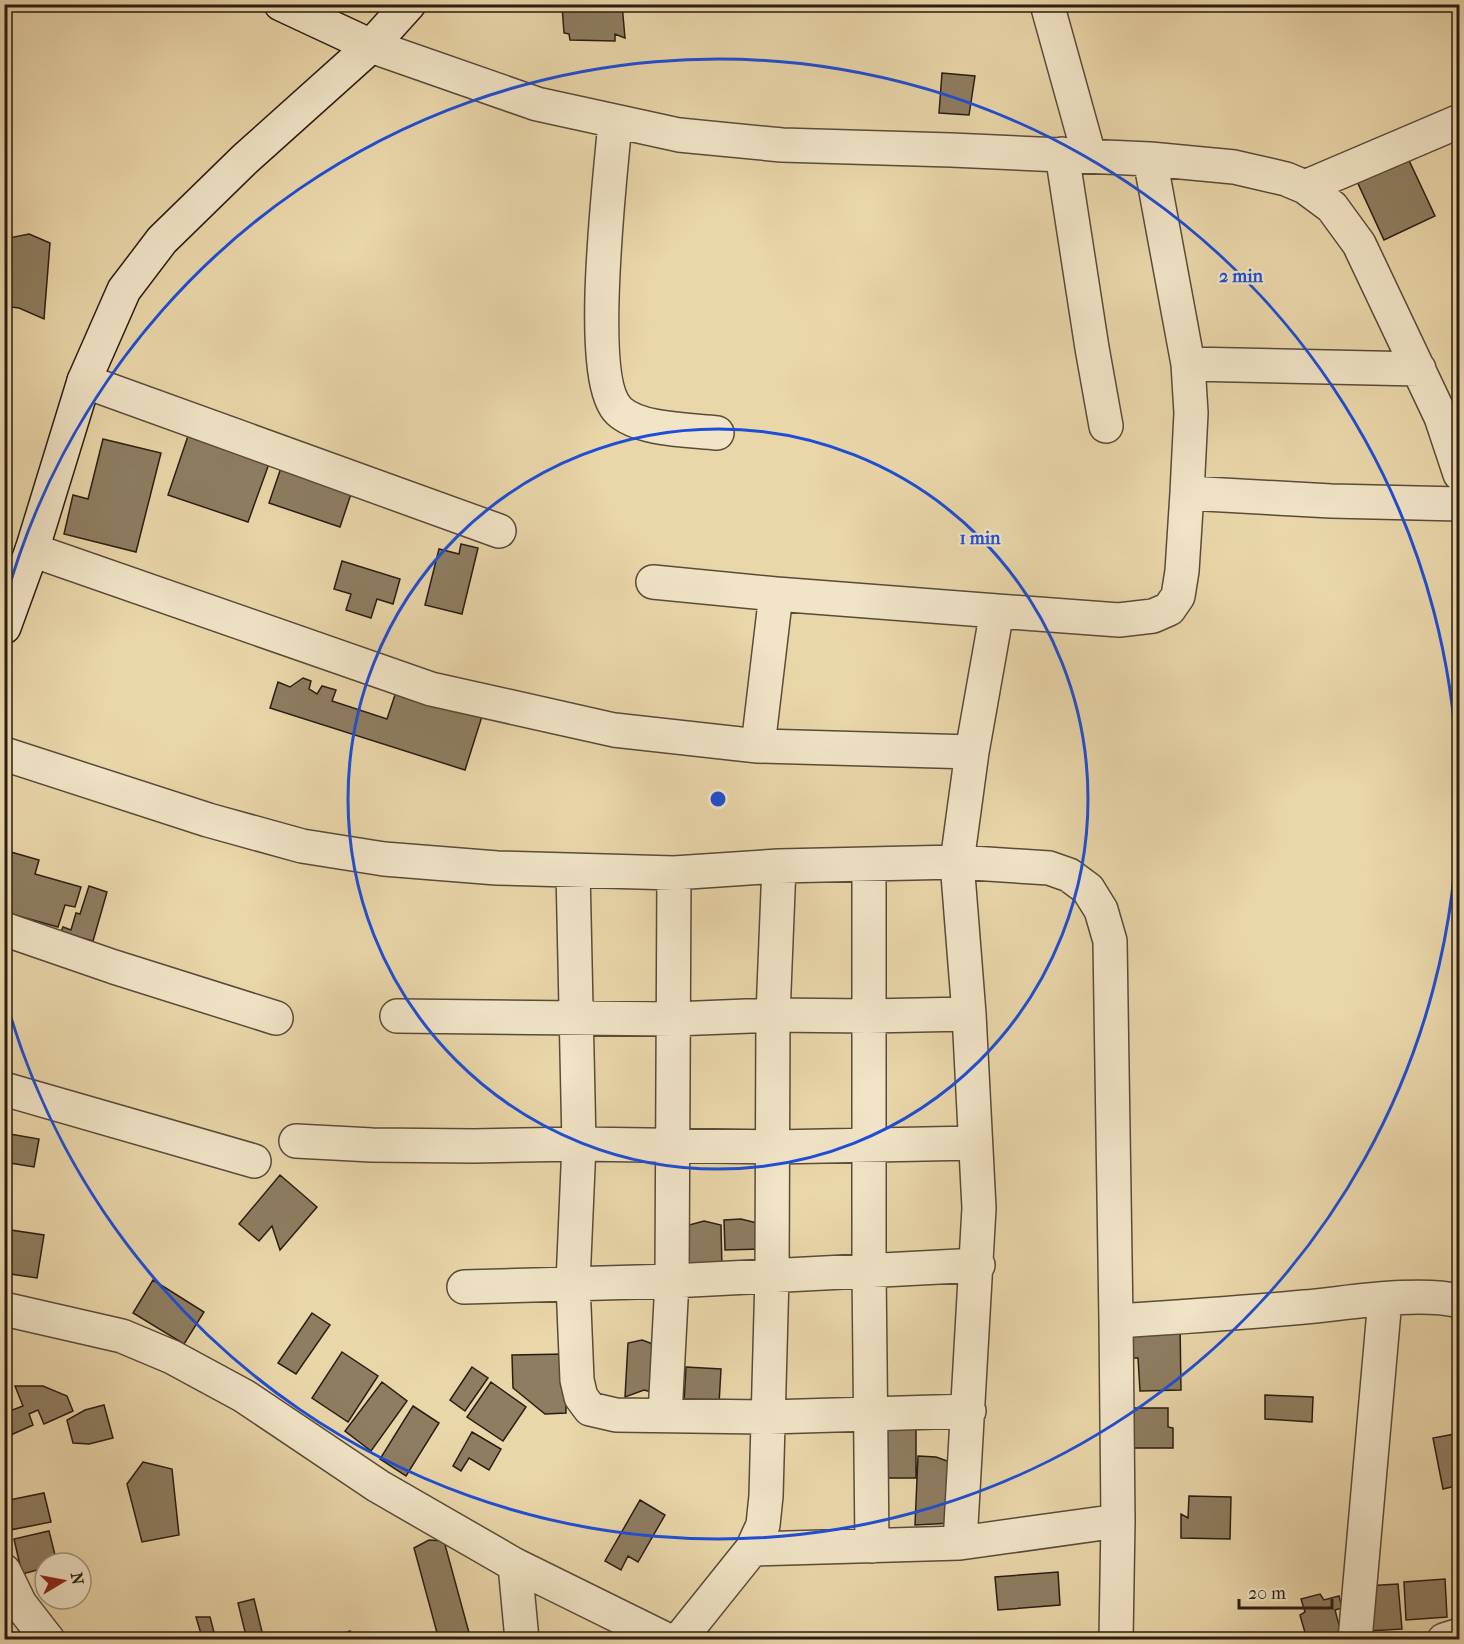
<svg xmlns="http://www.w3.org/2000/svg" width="1464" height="1644" font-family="'IM FELL French Canon',serif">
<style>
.building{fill:#8e7d61;stroke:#2b1d12;stroke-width:1.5}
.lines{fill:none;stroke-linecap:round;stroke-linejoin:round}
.street-casing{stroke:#5a4b38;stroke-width:36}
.secondary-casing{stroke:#2b1d12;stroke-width:36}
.street{stroke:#f1e4c7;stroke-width:33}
.secondary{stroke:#f1e4c7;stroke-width:33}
.ring{fill:none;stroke:#1d4ed8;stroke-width:3}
.centre{fill:#1d4ed8;stroke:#f1e4c7;stroke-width:3}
.ring-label{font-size:18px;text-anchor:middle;font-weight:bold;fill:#1d4ed8;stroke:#f1e4c7;stroke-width:4.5;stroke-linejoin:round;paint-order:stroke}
</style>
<rect width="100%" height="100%" fill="#e9d6a9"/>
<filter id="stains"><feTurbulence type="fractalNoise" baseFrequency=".00333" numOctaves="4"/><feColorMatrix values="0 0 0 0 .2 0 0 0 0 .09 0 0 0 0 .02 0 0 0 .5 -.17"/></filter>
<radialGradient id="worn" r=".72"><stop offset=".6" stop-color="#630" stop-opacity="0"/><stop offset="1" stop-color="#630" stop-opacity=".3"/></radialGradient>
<!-- building -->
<path class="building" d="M578 4H622L625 38 615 34V41L570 40 569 34 564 33 562 6Z
M942 73 975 76 969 115 939 113Z
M1406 154 1435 216 1384 240 1355 177Z
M29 234 50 243 44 319 19 308 4 306V239Z
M189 433 270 461 248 522 168 495Z
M103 439 161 453 136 552 64 534 73 495 88 499Z
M284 459 355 482 340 527 269 503Z
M461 544 478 548 462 614 425 605 439 549 459 554Z
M342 561 400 579 393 604 377 599 371 618 346 610 351 594 334 589Z
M303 678 311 681 309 689 317 694 322 686 336 690 332 701 387 719 399 683 484 710 465 770 270 708 278 682 290 687Z
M4 850 39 860 35 874 81 887 75 907 65 905 58 927 4 912Z
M89 886 107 892 93 941 61 932 63 927 71 930 76 913 80 914Z
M4 1133 39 1139 34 1167 4 1162Z
M280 1175 317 1207 280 1250 272 1226 259 1241 239 1224Z
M741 1219 761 1224 762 1249 725 1250 724 1220Z
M704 1221 721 1225 722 1270H689V1225Z
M4 1229 44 1235 37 1278 4 1273Z
M153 1280 204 1312 184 1344 133 1313Z
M312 1313 330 1325 296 1374 278 1363Z
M1180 1324 1181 1390 1140 1391 1138 1358H1132L1131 1326Z
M642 1340 661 1347 659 1394 644 1390 625 1397 628 1343Z
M342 1352 378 1376 348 1422 312 1398Z
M565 1354 566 1413 545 1414 513 1388 512 1355Z
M472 1367 488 1378 465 1411 450 1400Z
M686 1367 721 1369 719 1404 684 1403Z
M382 1382 407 1401 371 1451 345 1431Z
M491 1382 526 1407 503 1441 467 1417Z
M15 1386H43L67 1396 73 1411 44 1424 38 1410 29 1414 33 1425 4 1438V1413L23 1406Z
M1265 1395 1313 1397 1312 1422 1265 1419Z
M104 1405 113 1438 89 1444 73 1443 67 1420 85 1410Z
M413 1406 439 1423 406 1476 380 1459Z
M1125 1408H1168V1427L1173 1428V1448H1126Z
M883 1415H916V1478H883Z
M472 1432 501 1449 489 1470 469 1458 461 1471 453 1466Z
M1460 1433V1485L1443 1489 1433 1438Z
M918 1456 936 1457 953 1463 952 1523 915 1525Z
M143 1462 172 1469 179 1535 142 1542 127 1484Z
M44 1493 51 1522 10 1530 4 1501Z
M1189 1496 1231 1497 1230 1539 1181 1538V1514L1188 1518Z
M640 1500 665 1515 638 1562 628 1556 621 1570 605 1561Z
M49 1531 57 1563H45V1568L22 1574 14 1539Z
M429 1540 444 1541 471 1640H439L414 1548Z
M1058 1572 1060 1605 998 1610 995 1577Z
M1445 1579 1447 1617 1406 1620 1404 1582Z
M1398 1584 1402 1629 1368 1631 1365 1586Z
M1320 1594 1324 1600 1339 1596 1342 1608 1335 1610 1343 1640H1301L1300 1638 1306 1636 1300 1615 1305 1612 1301 1599Z
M254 1599 264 1640H247L238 1603Z
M196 1617H210L216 1640H194L193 1636 201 1634Z
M350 1631 354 1640H330Z"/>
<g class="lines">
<!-- street casing -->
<g class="street-casing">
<path id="street" d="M1047 4 1089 155
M371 46 537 104 679 135 782 145 951 150 1150 159 1234 167 1286 179 1305 187 1332 207 1359 244 1441 417 1460 474
M615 122C611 173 585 379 619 411 639 430 690 430 717 433
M1062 154 1092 348 1106 426
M1305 187 1460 121
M1188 364 1419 369
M84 381 499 531
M1187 493 1331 501 1460 504
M32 550 431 689 614 730 758 746 972 752
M653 582 776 594 997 611
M758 746 776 594
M4 754 208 820 302 846 384 859 497 868 674 873 779 866 957 862 1049 868 1069 875 1088 889 1101 910 1110 941 1116 1321
M869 864V1270L872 1546
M573 871 579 1144 573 1283 577 1380 581 1397 590 1409 616 1415 769 1417 969 1411
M4 929 114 967 276 1018
M397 1016 674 1019 773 1015 868 1016 969 1014
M4 1089 254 1161
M296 1141 372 1145 474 1146 579 1144 774 1147 975 1143
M464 1287 672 1281 978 1265
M4 1309 122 1336 172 1357 244 1396 378 1486 515 1565 667 1640
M665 1415 672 1281 674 873
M960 1543 979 1208 969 1014 957 862 972 752 997 611 1119 620 1153 616 1169 609 1178 596 1182 571 1187 493 1191 413 1188 364 1150 159
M752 1549 763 1525 766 1496 772 1276 773 1015 779 866
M515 1565 522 1640
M4 1571 20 1604 48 1640
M679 1640 752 1549 960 1543 1118 1521 1116 1321C1179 1317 1242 1313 1304 1307 1349 1303 1417 1291 1460 1301
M1116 1640 1118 1521
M1355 1640 1385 1299
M1444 1640 1460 1635"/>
</g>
<!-- secondary casing -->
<g class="secondary-casing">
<path id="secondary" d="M281 4 371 46
M4 627 32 550 84 381 124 290 162 240 245 159 371 46 409 4"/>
</g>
<!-- street -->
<use href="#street" class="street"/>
<!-- secondary -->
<use href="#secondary" class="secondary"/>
</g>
<!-- distance rings -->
<g class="ring">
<circle cx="718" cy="799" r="370"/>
<path d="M5 601A740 740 0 1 1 5 997"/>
</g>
<circle cx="718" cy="799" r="9" class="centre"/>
<g class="ring-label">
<text x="1241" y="282">2 min</text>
<text x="980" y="544">1 min</text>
</g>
<!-- margin -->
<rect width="1464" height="1644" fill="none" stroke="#e9d6a9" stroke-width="24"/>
<rect x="6" y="6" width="1452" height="1632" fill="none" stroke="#2b1d12" stroke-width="3"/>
<rect x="12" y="12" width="1440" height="1620" fill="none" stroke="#2b1d12" stroke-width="1.5"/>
<!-- north arrow -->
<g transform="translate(63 1581) rotate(80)"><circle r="28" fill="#f1e4c7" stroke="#a2947f" stroke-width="1.5"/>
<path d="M0-4.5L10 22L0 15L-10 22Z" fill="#8f2418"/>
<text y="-9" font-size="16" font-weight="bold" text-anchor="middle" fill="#2b1d12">N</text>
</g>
<!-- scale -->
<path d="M1239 1599v9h93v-9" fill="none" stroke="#2b1d12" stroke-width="3"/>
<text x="1248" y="1599" font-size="18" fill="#2b1d12" stroke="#f1e4c7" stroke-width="4.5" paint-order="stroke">20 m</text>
<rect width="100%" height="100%" filter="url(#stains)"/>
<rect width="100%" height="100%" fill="url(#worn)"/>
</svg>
